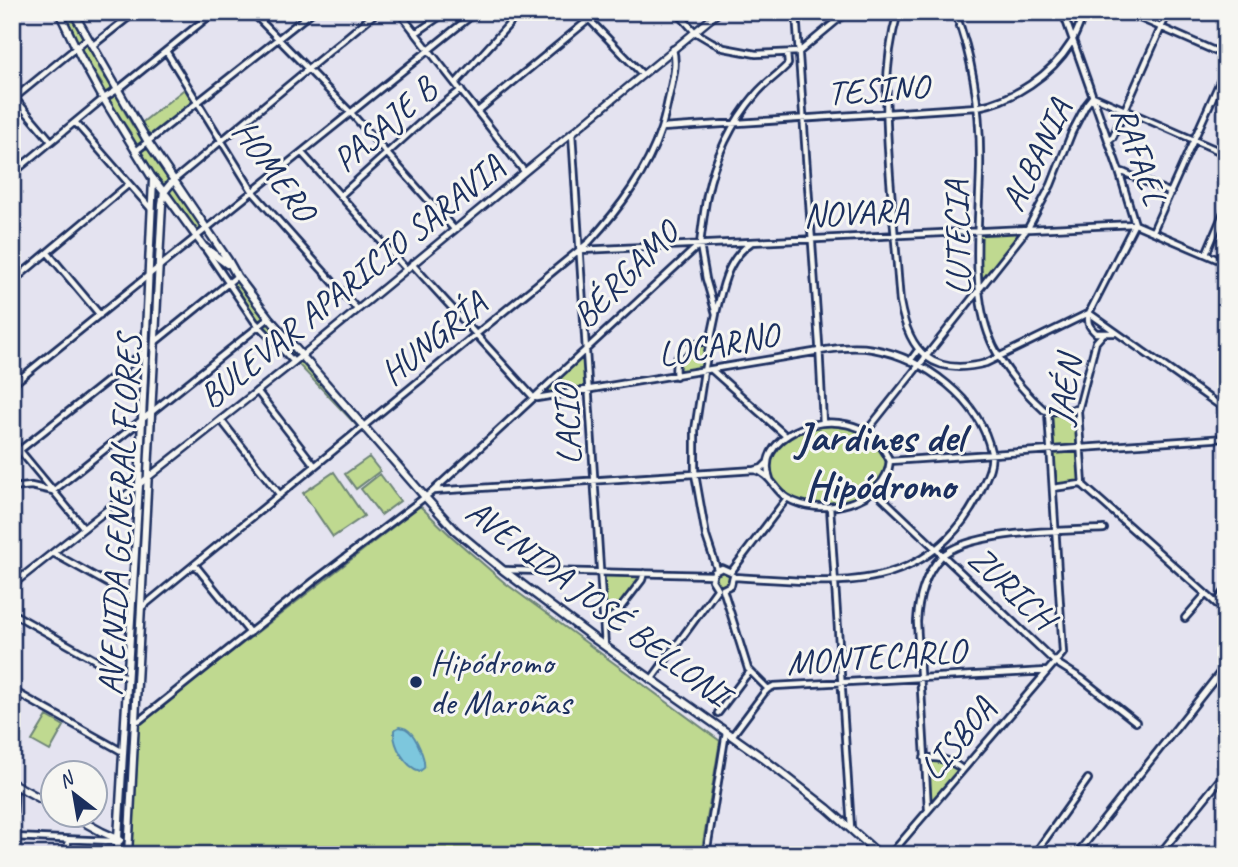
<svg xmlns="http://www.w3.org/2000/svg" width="1238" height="867" font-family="Caveat,sans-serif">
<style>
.green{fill:#bfd990;stroke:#6d8477;stroke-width:2}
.water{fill:#7dc7dd;stroke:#568aaa;stroke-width:2}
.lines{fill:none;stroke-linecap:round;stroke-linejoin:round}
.minor-casing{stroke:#1b2f5e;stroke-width:10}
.tertiary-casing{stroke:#1b2f5e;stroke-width:10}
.secondary-casing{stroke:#1b2f5e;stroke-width:11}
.minor{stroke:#f6f6f2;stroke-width:4.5}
.tertiary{stroke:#f6f6f2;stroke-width:5}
.secondary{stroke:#f6f6f2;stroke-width:6}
.poi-dot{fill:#1b2f5e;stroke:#f6f6f2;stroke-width:2.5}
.labels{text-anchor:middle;stroke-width:6;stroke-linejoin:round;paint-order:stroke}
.street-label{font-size:35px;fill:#1b2f5e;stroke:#f6f6f2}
.poi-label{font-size:35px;fill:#1b2f5e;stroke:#f6f6f2;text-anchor:start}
.district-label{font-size:42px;font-weight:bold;fill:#1b2f5e;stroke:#f6f6f2}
</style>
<rect width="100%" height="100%" fill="#e4e3f0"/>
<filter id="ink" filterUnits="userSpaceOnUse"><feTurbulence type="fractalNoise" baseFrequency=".0143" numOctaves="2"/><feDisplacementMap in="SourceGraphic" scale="14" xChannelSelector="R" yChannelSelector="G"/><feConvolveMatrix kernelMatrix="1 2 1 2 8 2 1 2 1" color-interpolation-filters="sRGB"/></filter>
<g filter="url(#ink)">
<!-- green -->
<path class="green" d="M60 12H70L84 36 79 43 77 44 72 36 75 35 70 25 66 24Z
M86 42 88 43 103 68H99L106 79 110 80 114 86 113 88 105 94 98 84H102L92 69 89 68 80 51 79 46Z
M187 87 193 99V103L148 137 139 125Z
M115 93H117L126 108 123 109 134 128H138L145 140 137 148 127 132H130C122 120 114 111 107 99Z
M147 146 149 148 168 179 164 187 161 186 139 153 143 148Z
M173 186H174L201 226 200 231 197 233 167 192Z
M156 187 161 192 159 200 154 267 152 265Z
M1015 231 1017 232 1019 236 987 278H982L978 238 980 234Z
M154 275 155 278 148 411 146 412 144 410 151 277Z
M233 281H236L263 317 261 321 255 320 231 283Z
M267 322 296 355 294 359 262 327Z
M703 343 705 345 707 349 702 368 679 371C672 354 689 348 703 343Z
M579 358 584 360 586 385 584 388 547 394 545 389Z
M299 360 356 423 357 426 297 363Z
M1072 411 1076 414 1078 445 1055 448 1052 446 1050 417 1052 414Z
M824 424C834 425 846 425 856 429 907 452 885 493 840 503 823 507 804 506 788 496 760 479 765 448 793 434 803 429 813 427 824 424Z
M1077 451 1080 483 1055 486 1053 453Z
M369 457 380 471 356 489 345 474Z
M334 472 364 516 333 537 303 493Z
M380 474 400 501 381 515 361 489Z
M141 486 144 487 138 596 133 637Z
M420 506 451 536 505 583 720 741 701 855H132L139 724Z
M714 579a8 8 0 1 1 16 0a8 8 0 1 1-16 0Z
M606 574 638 575 641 578 613 614 609 616 605 610 603 577Z
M47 716 64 726 50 751 32 741Z
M931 760C941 760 952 763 958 771L935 800 930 798 929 795 927 765Z"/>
<!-- water -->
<path class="water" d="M399 727C403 728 405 727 409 731 416 737 426 759 424 768L420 771C405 767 393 745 394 730Z"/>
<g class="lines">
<!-- minor casing -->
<g class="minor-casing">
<path id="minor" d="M252 12 351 113 454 229
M399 12 524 171
M582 12 642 74
M677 12 695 32 712 42 724 48 756 54 799 52 847 12
M796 12 819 344 823 423
M898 12C882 66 886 123 890 178 893 219 897 261 900 302 909 353 933 377 986 363L1089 313
M955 12C974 61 981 117 980 169 979 220 971 285 988 333 998 362 1021 389 1044 410L1048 412 1078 409
M1063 12 1119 171 1135 224
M1126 12 1226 56
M414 32 419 31 446 12
M92 46 135 12
M166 51 253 192 357 309
M456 83 520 12
M12 95 51 141
M12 100 88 38
M478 111 598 12
M75 122 152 210
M662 128 977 107C1014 100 1051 75 1071 43 1077 33 1080 22 1085 12
M572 133 605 646
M1108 141 1113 137 1168 12
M136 151 312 12
M302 153 406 269
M1119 171 1125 173 1171 193
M12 174 104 98 120 88 214 12
M173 181 377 12
M340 196 428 116 461 90
M1153 231 1226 68
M700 245 706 279 716 314 704 371 695 430V474L706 536 717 569
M206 250 255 322 294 362
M581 250 1135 224 1226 263
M48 253 100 315
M1206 254 1226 207
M412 264 533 397 537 398 820 351C837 348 855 346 873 349 924 358 980 399 991 452 993 463 988 474 984 483 967 525 936 558 892 572 846 588 781 579 733 577
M12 282 129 184
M716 313C723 285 727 259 752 242
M1089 313 1226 410
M1115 333H1096C1088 326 1087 322 1089 313L1134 225
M155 342 237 276
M910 361 918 350
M712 370 786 436
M676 376C672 351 689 342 711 341
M12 385 476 12
M257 391 315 466
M221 420 280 495
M866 432 1028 228 1051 185 1072 132 1086 105 1093 96 1226 154
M12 441 84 528
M20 450 145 351
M890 461 1226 438
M755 470C771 474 774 490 787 498 819 518 886 504 890 461 885 451 879 441 870 434 857 425 838 421 822 423 795 426 758 447 770 479
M1083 485 1078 411 1096 342 1103 334
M12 488 31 486 53 491 269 318
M1053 488 1081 484 1084 486 1226 612
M874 490 1055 662 1082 679 1136 722
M433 491 755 470 762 468 767 463
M830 507 851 828
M53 553 132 597
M195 565 250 633
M503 570 712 575
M731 572 787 498
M717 588 712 580 714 572 722 568 731 572
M723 589 748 669 768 689
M723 589 731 585 733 576
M1216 603 1226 590
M141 608 589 242C620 208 647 172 661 129 665 117 667 104 670 92 673 77 677 64 673 49
M12 613 127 678
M1185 618 1206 594
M604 621 616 614 642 580 644 573
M651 680 718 588
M12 690 123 752
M718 713 745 677 750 672
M135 722 140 720 314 581 433 491 700 244C702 228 704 211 707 195 714 159 732 122 756 94 766 82 778 75 788 64L787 53
M732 736 764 693 768 689 774 686 1047 671
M924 758C940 757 950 760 962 769
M928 809 917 622C918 600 925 573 941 557 969 530 1065 531 1104 529
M12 837 112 841 118 843
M12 840 15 785
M67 855 68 840
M706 855 726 732
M890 855 1063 653 1048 412
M1034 855 1088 779
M1076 855 1226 665"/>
</g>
<!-- tertiary casing -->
<g class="tertiary-casing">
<path id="tertiary" d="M12 585 294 362 719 12
M1159 855 1226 772"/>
</g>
<!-- secondary casing -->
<g class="secondary-casing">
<path id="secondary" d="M59 12 81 58 102 96 151 176 167 196 204 247 227 264
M73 12 148 142 228 260 237 276 269 318 425 497 455 530 503 570 596 640 760 756 827 808 880 855
M12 783 52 805
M69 814 102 832 120 840
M117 855 139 485 153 179
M128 855 162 204 164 192 173 181"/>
</g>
<!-- minor -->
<use href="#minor" class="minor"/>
<!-- tertiary -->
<use href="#tertiary" class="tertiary"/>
<!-- secondary -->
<use href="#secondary" class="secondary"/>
</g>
</g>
<!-- markers -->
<circle class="poi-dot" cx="416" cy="682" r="7"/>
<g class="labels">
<!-- street labels -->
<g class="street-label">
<text transform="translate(878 89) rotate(-4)" y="12">TESINO</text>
<text transform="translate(384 124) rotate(-41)" y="12">PASAJE B</text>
<text transform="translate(1036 155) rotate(-64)" y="12">ALBANIA</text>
<text transform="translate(1140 155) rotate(70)" y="12">RAFAEL</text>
<text transform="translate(275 170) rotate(54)" y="12">HOMERO</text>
<text transform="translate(856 212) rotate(-3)" y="12">NOVARA</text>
<text transform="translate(957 238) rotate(-91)" y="12">LUTECIA</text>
<text transform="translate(625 274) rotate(-45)" y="12">BÉRGAMO</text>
<text transform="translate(351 281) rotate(-39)" y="12">BULEVAR APARICIO SARAVIA</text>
<text transform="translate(433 338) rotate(-39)" y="12">HUNGRÍA</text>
<text transform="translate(718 344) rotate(-10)" y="12">LOCARNO</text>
<text transform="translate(1064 390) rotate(-81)" y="12">JAÉN</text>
<text transform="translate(567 425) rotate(-93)" y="12">LACIO</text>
<text transform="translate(119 515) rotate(-87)" y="12">AVENIDA GENERAL FLORES</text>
<text transform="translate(1012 587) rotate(43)" y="12">ZURICH</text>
<text transform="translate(598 602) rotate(37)" y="12">AVENIDA JOSÉ BELLONI</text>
<text transform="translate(876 656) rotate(-4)" y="12">MONTECARLO</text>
<text transform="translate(957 738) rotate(-50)" y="12">LISBOA</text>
</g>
<!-- poi labels -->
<g class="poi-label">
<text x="430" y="674">Hipódromo<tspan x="430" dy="40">de Maroñas</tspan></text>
</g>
<!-- district labels -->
<g class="district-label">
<text x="880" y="451">Jardines del<tspan x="880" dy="48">Hipódromo</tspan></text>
</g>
</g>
<!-- margin -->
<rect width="1238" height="867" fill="none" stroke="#f6f6f2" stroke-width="42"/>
<rect x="21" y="21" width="1196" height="825" fill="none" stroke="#1b2f5e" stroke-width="2.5" filter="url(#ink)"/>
<!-- north arrow -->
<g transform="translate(74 794) rotate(329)"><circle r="33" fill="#f6f6f2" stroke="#9ea6b7" stroke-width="2"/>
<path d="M0-5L12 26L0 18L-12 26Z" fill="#1b2f5e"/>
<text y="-10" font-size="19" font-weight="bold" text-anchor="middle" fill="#1b2f5e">N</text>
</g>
</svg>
